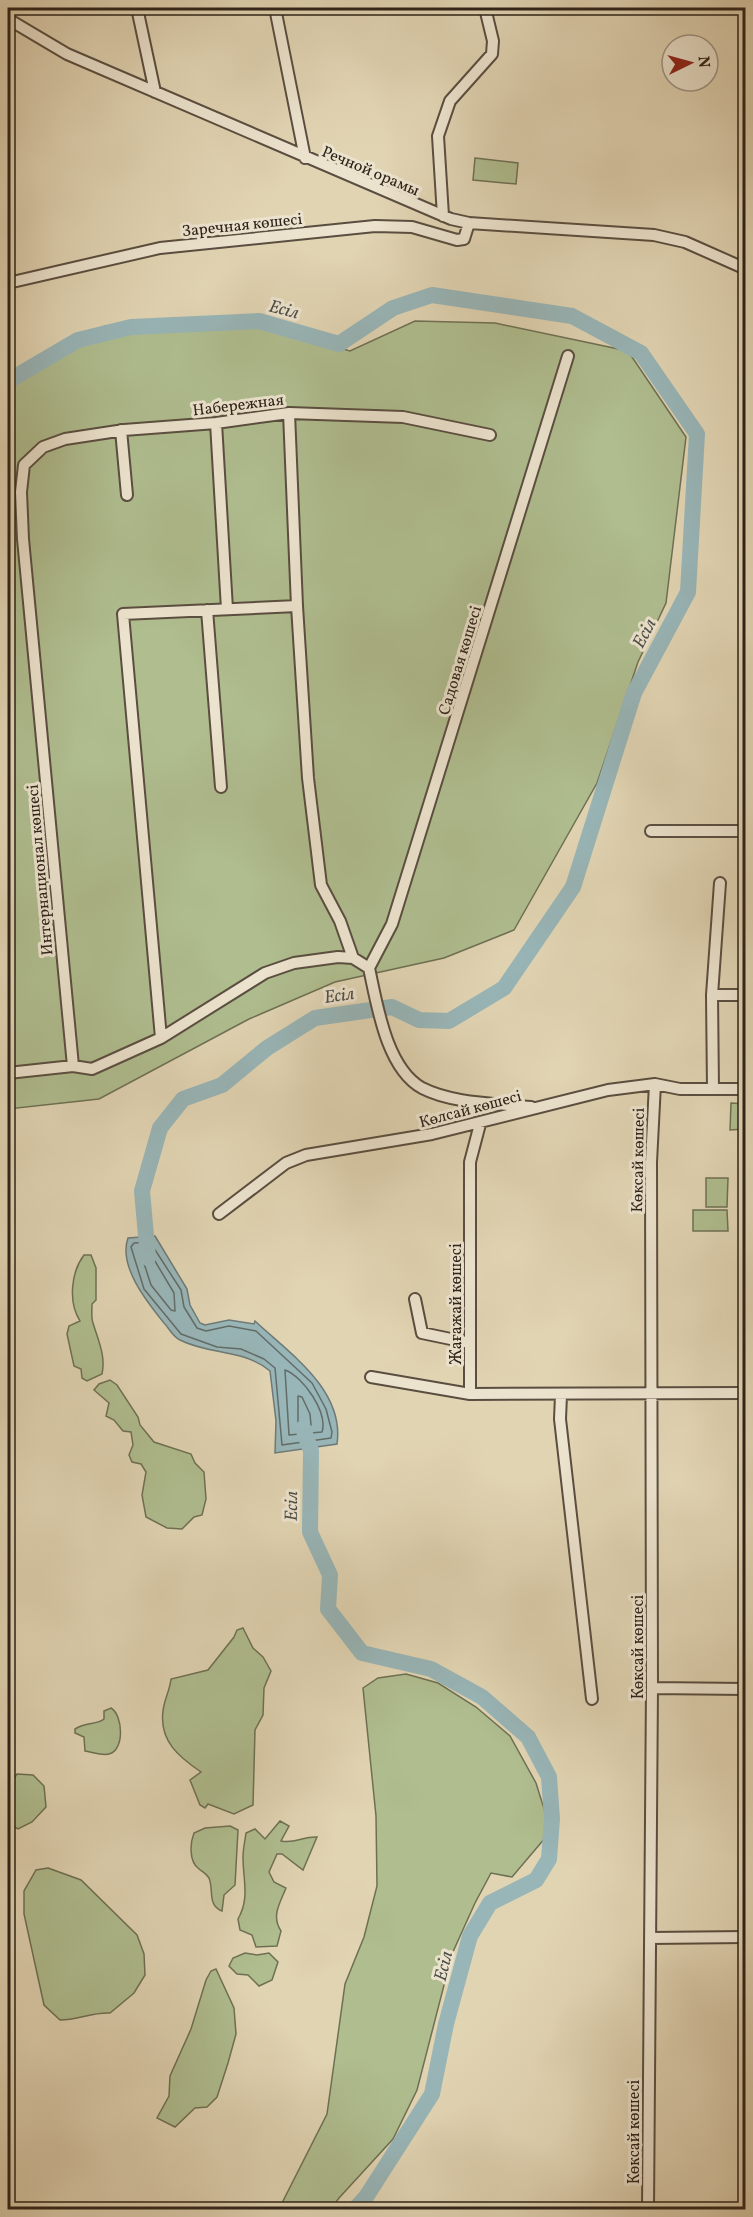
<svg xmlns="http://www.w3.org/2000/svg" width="753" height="2217" font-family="Vollkorn,serif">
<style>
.green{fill:#afbd8f;stroke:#6e7054;stroke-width:1.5}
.water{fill:#98b5b7;stroke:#6d7a78;stroke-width:1.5}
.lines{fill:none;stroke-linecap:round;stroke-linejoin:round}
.shore{stroke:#626c68;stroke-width:1.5}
.river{stroke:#98b5b7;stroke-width:16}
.street-casing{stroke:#5a4e40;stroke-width:14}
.street{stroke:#ece3ce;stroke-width:10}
.labels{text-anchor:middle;stroke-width:6;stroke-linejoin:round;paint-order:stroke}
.street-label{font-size:16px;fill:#2d2219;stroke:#ece3ce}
.water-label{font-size:18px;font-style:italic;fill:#4d4e48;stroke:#ece3ce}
</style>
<rect width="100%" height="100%" fill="#e1d4b3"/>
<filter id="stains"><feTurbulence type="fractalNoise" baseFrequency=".00333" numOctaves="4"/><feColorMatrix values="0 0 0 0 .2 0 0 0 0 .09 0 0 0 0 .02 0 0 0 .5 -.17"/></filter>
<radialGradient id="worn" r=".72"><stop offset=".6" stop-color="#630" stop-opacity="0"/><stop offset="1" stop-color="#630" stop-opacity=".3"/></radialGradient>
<!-- green -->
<path class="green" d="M475 158 518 163 516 184 473 180Z
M415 321 495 323 628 351 686 437 666 603 638 662 597 783 514 930 444 958 335 982 249 1019 99 1099 8 1109V381L105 326 255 323 350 351Z
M731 1103 745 1104V1129L730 1130Z
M706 1178H728L727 1207H706Z
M693 1210H727L728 1231H693Z
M84 1255H91L96 1268V1300L92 1304C92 1310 91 1318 93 1323 98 1340 106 1356 102 1374L87 1381 82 1378 81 1369 74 1366 67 1334 69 1326 80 1321C68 1302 71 1272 84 1255Z
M110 1380 117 1385 138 1417 140 1425 154 1442 191 1454 195 1463 204 1472 206 1499 202 1515 194 1517 182 1529 167 1528 146 1517 142 1495 146 1472 141 1464 132 1462 129 1455 133 1445 131 1432 123 1431 114 1420 106 1416 109 1403 94 1390 99 1384Z
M243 1628 253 1648 263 1657 271 1671 264 1688 263 1715 255 1730 253 1805 234 1814 208 1804 205 1808 200 1805 190 1780 201 1772C179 1757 159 1741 163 1711 164 1700 170 1690 171 1679L208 1670 234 1637 237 1630Z
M406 1674 438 1683 476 1707 510 1736 536 1783 551 1831 512 1877 491 1873 475 1903 452 1954 417 2090 393 2139 339 2198 331 2209H279L327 2114 345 1984 364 1937 377 1886 376 1816 363 1688 378 1678Z
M111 1708C123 1715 125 1750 109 1754 102 1756 92 1752 85 1751L84 1737 75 1733V1729C86 1722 97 1725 104 1719V1711Z
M17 1774 33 1775 44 1786 46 1807 32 1822 18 1829 8 1823 11 1783Z
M280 1821 289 1826 281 1841C295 1844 304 1836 317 1837L303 1870 282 1854H277L269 1872 274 1882 286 1888C280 1903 271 1916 281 1931L277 1946 256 1947 252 1935 240 1930 238 1919C250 1898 243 1880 243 1857 243 1849 245 1841 246 1833L255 1829 265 1839Z
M230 1826 238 1830 235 1885 224 1895 222 1911C207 1905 214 1890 209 1878 206 1873 202 1872 198 1868 189 1861 190 1843 194 1833L205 1828Z
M48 1868 81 1880 137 1935 144 1954 145 1975 134 1993 110 2013C92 2012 78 2020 60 2020L44 2005 24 1914V1891L36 1870Z
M245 1953 257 1955 269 1953 278 1962 272 1980 259 1986 248 1975 237 1974 229 1966 233 1958Z
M216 1969 234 2008 236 2034 228 2063 217 2097 207 2107 195 2108 175 2127 157 2118 169 2096 170 2076 191 2029 206 1980 211 1971Z"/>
<!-- water -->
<path class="water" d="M155 1236 187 1289 190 1305 200 1323 205 1325 229 1320 254 1324 255 1321C289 1353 345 1390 337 1444L275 1453 276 1421 270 1371C244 1349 209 1355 180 1340 173 1337 169 1328 164 1323 147 1302 118 1266 128 1238Z"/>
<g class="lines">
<!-- shore -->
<path class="shore" d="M150 1242 181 1290 184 1307 197 1328 206 1331 229 1326 256 1331 312 1383 326 1409 332 1432 331 1438 282 1445 275 1368 264 1359 241 1349 217 1347 181 1334 144 1289 131 1247 134 1243Z
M144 1250 149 1251 174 1293 175 1311 171 1310 151 1285 141 1254Z
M285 1370C304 1377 328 1413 322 1432L289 1435Z
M298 1396 302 1397 310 1414 311 1425H298Z"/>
<!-- river -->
<path class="river" d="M8 381 78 340 131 327 259 321 339 344 393 308 432 295 572 316 641 353 697 434 688 592 634 693 573 887 504 988 449 1021 419 1020 392 1007 315 1018 267 1048 222 1085 183 1099 160 1128 142 1191 148 1258
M303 1428 311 1451 310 1532 330 1575 328 1609 362 1653 431 1669 482 1697 528 1737 549 1777 552 1819 549 1859 536 1880 490 1903 470 1936 446 2024 432 2094 366 2197 354 2210"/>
<!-- street casing -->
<g class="street-casing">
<path id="street" d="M137 8 155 92
M275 8 305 158
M8 19 67 54 451 219 469 223 654 235 685 242 746 269
M443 216 438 136 450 101 492 54 493 41 485 8
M8 283 160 248 375 226 412 227 457 240 464 239 469 223
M289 413 297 606 308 778 321 885 340 921 353 958
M216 423 227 609
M121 430 127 495
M207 610 221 787
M651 831H746
M369 968 392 924 568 356
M712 995H746
M161 1038 123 614 297 606
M73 1066 23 539 21 492 24 465 43 447 65 439 124 430 216 423 289 413 403 417 490 435
M8 1073 73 1066 92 1069 161 1038 265 973 294 963 338 957 353 958 369 968C377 1004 386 1068 422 1088 453 1104 497 1103 531 1107
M713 1088 712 995 720 883
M480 1124 470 1162V1394L746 1393
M219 1214 286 1163 306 1155 432 1134 608 1090 655 1084 680 1089H746
M415 1299 422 1333 470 1343
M371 1377 470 1394
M561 1395 560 1419 592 1699
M652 1688 746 1689
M650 1938 746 1937
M648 2210 652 1688 651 1162 655 1084"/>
</g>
<!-- street -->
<use href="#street" class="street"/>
</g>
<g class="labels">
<!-- street labels -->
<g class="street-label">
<text transform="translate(371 170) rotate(23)" y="6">Речной орамы</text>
<text transform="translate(242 224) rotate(-6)" y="6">Заречная көшесі</text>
<text transform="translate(238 404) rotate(-7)" y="6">Набережная</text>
<text transform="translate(459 660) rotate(-73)" y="6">Садовая көшесі</text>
<text transform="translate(39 870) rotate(-95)" y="6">Интернационал көшесі</text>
<text transform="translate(470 1108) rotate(-15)" y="6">Көлсай көшесі</text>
<text transform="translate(637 1160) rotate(-89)" y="6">Көксай көшесі</text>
<text transform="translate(455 1304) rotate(-90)" y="6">Жағажай көшесі</text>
<text transform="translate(637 1647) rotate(-90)" y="6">Көксай көшесі</text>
<text transform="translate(633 2132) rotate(-90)" y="6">Көксай көшесі</text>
</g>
<!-- water labels -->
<g class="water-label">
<text transform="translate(284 309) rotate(15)" y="6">Есіл</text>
<text transform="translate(644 633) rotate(-62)" y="6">Есіл</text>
<text transform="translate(339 995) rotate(-8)" y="6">Есіл</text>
<text transform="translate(291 1506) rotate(-89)" y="6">Есіл</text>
<text transform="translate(443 1966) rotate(-76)" y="6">Есіл</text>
</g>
</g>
<!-- margin -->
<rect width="753" height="2217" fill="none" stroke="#e1d4b3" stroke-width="30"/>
<rect x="9" y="9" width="735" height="2199" fill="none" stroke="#2d2219" stroke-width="3"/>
<rect x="15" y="15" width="723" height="2187" fill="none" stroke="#2d2219" stroke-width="1.5"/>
<!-- north arrow -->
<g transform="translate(690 63) rotate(85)"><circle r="28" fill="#ece3ce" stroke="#a09686" stroke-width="1.5"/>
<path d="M0-4.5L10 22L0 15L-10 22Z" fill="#8f2418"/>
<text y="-9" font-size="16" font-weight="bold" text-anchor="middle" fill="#2d2219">N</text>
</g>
<rect width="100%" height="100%" filter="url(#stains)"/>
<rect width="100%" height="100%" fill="url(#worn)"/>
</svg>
